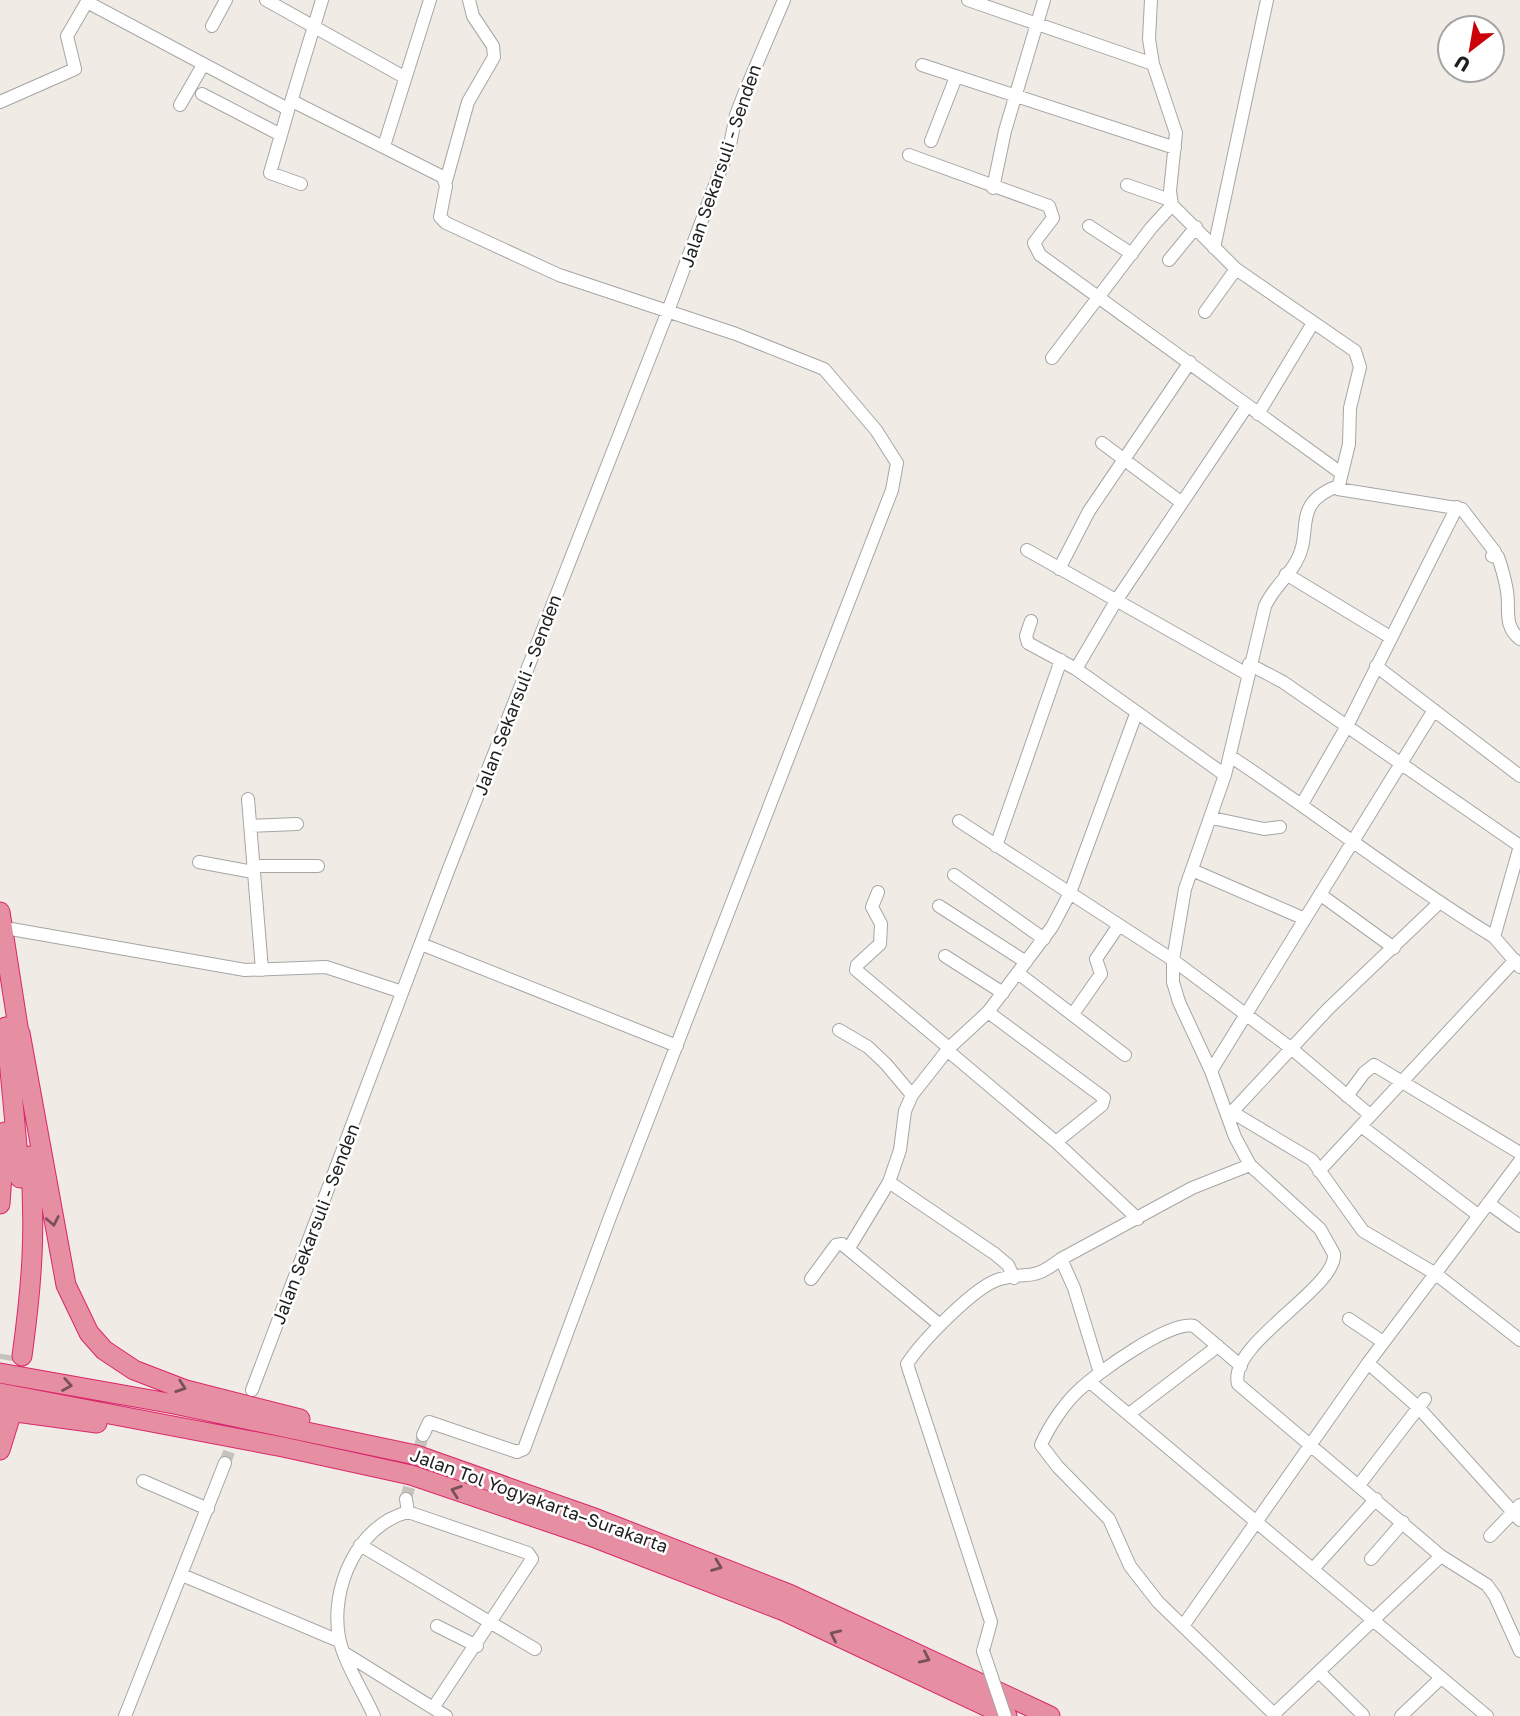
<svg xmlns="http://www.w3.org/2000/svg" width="1520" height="1716" font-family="'Golos Text',sans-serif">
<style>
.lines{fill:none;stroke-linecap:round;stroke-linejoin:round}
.minor-tunnel{stroke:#c6c3bd;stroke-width:12;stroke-dasharray:12 6;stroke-linecap:butt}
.highway-tunnel{stroke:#c6c3bd;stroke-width:19;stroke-dasharray:19 10;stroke-linecap:butt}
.minor-casing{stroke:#a6a6a6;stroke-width:14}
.highway-casing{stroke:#da266b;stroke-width:21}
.minor{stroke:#fff;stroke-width:12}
.highway{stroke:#e68ea2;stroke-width:19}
.minor-bridge-casing{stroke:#a6a6a6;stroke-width:14;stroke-linecap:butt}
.minor-bridge{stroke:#fff;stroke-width:12}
.oneway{stroke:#79515a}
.labels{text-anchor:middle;stroke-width:5;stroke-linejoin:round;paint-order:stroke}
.street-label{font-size:18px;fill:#1f1f1f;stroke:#fff}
</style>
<rect width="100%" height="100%" fill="#f0ece5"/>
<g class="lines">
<!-- minor-tunnel -->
<path class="minor-tunnel" d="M225 1463 236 1433
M406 1499 423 1435"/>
<!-- highway-tunnel -->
<path class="highway-tunnel" d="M3 1389 9 1355"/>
<!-- minor casing -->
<g class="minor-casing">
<path id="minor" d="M266 0 404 77
M968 0 1153 64
M1151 0 1149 39 1153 64 1176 133 1170 191 1172 205 1236 269 1355 351 1360 367 1350 408 1349 444 1338 489 1462 509 1495 552 1492 556 1498 557C1502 568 1505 580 1507 591 1510 609 1503 626 1520 639
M87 2 286 108 290 105 322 0
M212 26 226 0
M922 65 1175 148
M202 94 279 134
M292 101 443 177 446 186 440 217 446 223 559 275 736 334 824 369 876 430 897 463 892 490 610 1217 524 1449 517 1452 429 1422 423 1435
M0 102 75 69 67 36 88 0
M180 105 203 65
M289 107 270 173 301 184
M931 141 956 77
M384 146 430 0
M909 155 1049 206 1053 218 1034 243 1040 255 1341 473
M446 181 468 102 494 57 493 46 473 16 469 0
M1127 185 1170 200
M993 188 1005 131 1044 0
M1089 226 1132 254
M1214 248 1267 0
M1169 260 1196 227
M1205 312 1236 269
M1052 358 1151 228 1172 205
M1258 414 1313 323
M1102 443 1182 503
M1338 486C1290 504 1314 532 1296 562 1287 578 1274 587 1265 606L1225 775 1185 889 1173 960V982L1179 1002 1211 1071 1235 1137 1250 1165 1320 1229 1334 1254C1337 1288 1227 1344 1238 1384L1441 1556 1487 1585 1495 1596 1520 1651
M1027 550 1247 674
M1059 569 1089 511 1190 362
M1286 574 1390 637
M1031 621 1026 636 1028 643 1076 669 1225 775
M1249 664 1283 682 1520 846
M1376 666 1520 776
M1076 669 1116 601 1247 406
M1230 756C1319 815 1403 881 1494 937
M248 799 262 970
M1302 804 1347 726 1457 507
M1212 818 1264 829 1280 827
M959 821 1173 960 1292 1049 1370 1115
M250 826 297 824
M996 846 1061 660
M199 862 253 872
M253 866H318
M1192 870 1305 919
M954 875 1044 939
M878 892 872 907 881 924 880 944 857 965 856 970 949 1048
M1321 895 1394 948
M939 906 1026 962
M11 929 245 970 326 967 402 992
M421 944 677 1046
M945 956 1003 993
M1520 967 1494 937 1520 846
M1018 973 1125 1055
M988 1012 1104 1098 1102 1105 1056 1142
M1073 1014 1101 974 1096 959 1119 925
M839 1030 868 1047 886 1064 912 1095
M947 1050 1056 1142 1138 1219
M1211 1071 1434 710
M1347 1096 1364 1073 1374 1065 1520 1153
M1226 1112H1232L1312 1160 1363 1231 1436 1274 1520 1340
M1232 1112 1328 1009 1439 903
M1361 1126 1478 1215
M1319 1171 1515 960
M889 1182 995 1254 1008 1265 1014 1278
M1488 1203 1520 1226
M849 1248 889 1182 900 1150 905 1111 912 1095 949 1048 988 1012 1052 927 1070 893 1136 714
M1061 1259 1074 1288 1100 1373
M811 1279 836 1245 842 1244 940 1325
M1349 1319 1383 1342
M1368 1363 1418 1407 1520 1520
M1241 1366 1194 1326C1170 1320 1097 1373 1078 1391 1064 1404 1048 1428 1041 1445L1058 1467 1109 1519 1130 1566 1158 1602 1276 1716
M1090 1382 1487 1716
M252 1390 448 871 668 311 730 145 736 115 746 89 784 0
M1129 1414 1218 1346
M143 1481 208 1509
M1359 1485 1425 1399
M408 1512 528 1553 532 1559 433 1708
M1490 1536 1520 1505
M360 1545 535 1649
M1371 1559 1403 1522
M1313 1569 1376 1499
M182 1575 339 1641
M437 1626 477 1646
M1183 1626 1368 1363 1520 1161
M983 1651 991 1622 907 1364C922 1341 975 1286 1000 1279 1031 1271 1031 1282 1061 1259L1192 1188 1250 1165
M346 1654 446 1716
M1319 1672 1363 1715
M1275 1713 1441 1556
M125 1716 225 1463
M374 1716C364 1693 343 1661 339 1637 330 1589 357 1525 408 1512L406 1499
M1401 1716 1441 1678"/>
</g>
<!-- highway casing -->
<g class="highway-casing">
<path id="highway" d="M0 912 21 1046
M6 1027 20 1178
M20 1033 66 1285 89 1333 104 1350 134 1370 186 1390 300 1419
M0 1204 5 1132
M22 1356C32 1284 36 1229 30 1156
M0 1373 174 1404 416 1455 597 1519 789 1594 1050 1716
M0 1393 283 1447 411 1475 590 1536 784 1611 1007 1716
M0 1410 97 1423
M0 1450 9 1421"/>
</g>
<!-- minor -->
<use href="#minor" class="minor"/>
<!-- highway -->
<use href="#highway" class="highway"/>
<!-- minor-bridge casing -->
<g class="minor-bridge-casing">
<path id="minor-bridge" d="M983 1651 1005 1716"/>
</g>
<!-- minor-bridge -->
<use href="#minor-bridge" class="minor-bridge"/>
</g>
<!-- one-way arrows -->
<defs><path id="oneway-chevron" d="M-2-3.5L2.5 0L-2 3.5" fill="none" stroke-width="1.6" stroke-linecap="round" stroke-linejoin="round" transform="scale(1.75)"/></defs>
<g class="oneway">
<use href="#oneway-chevron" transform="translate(53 1221) rotate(79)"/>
<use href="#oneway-chevron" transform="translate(67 1385) rotate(10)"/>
<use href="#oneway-chevron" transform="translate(181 1387) rotate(19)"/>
<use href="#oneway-chevron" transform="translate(456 1491) rotate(-161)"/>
<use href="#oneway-chevron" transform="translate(717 1566) rotate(21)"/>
<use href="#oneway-chevron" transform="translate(835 1635) rotate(-155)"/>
<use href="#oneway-chevron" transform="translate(925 1658) rotate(25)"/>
</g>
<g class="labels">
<!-- street labels -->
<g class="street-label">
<text transform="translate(721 166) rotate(-71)" y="6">Jalan Sekarsuli - Senden</text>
<text transform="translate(518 695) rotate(-69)" y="6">Jalan Sekarsuli - Senden</text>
<text transform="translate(316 1224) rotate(-69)" y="6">Jalan Sekarsuli - Senden</text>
<text transform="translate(539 1501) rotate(20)" y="6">Jalan Tol Yogyakarta–Surakarta</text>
</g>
</g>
<!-- north arrow -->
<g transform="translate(1471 49) rotate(211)"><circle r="33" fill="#ffffff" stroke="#a5a5a5" stroke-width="2"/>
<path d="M0-5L12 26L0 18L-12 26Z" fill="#cc020a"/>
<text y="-10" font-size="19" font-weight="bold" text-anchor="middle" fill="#1f1f1f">U</text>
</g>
</svg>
